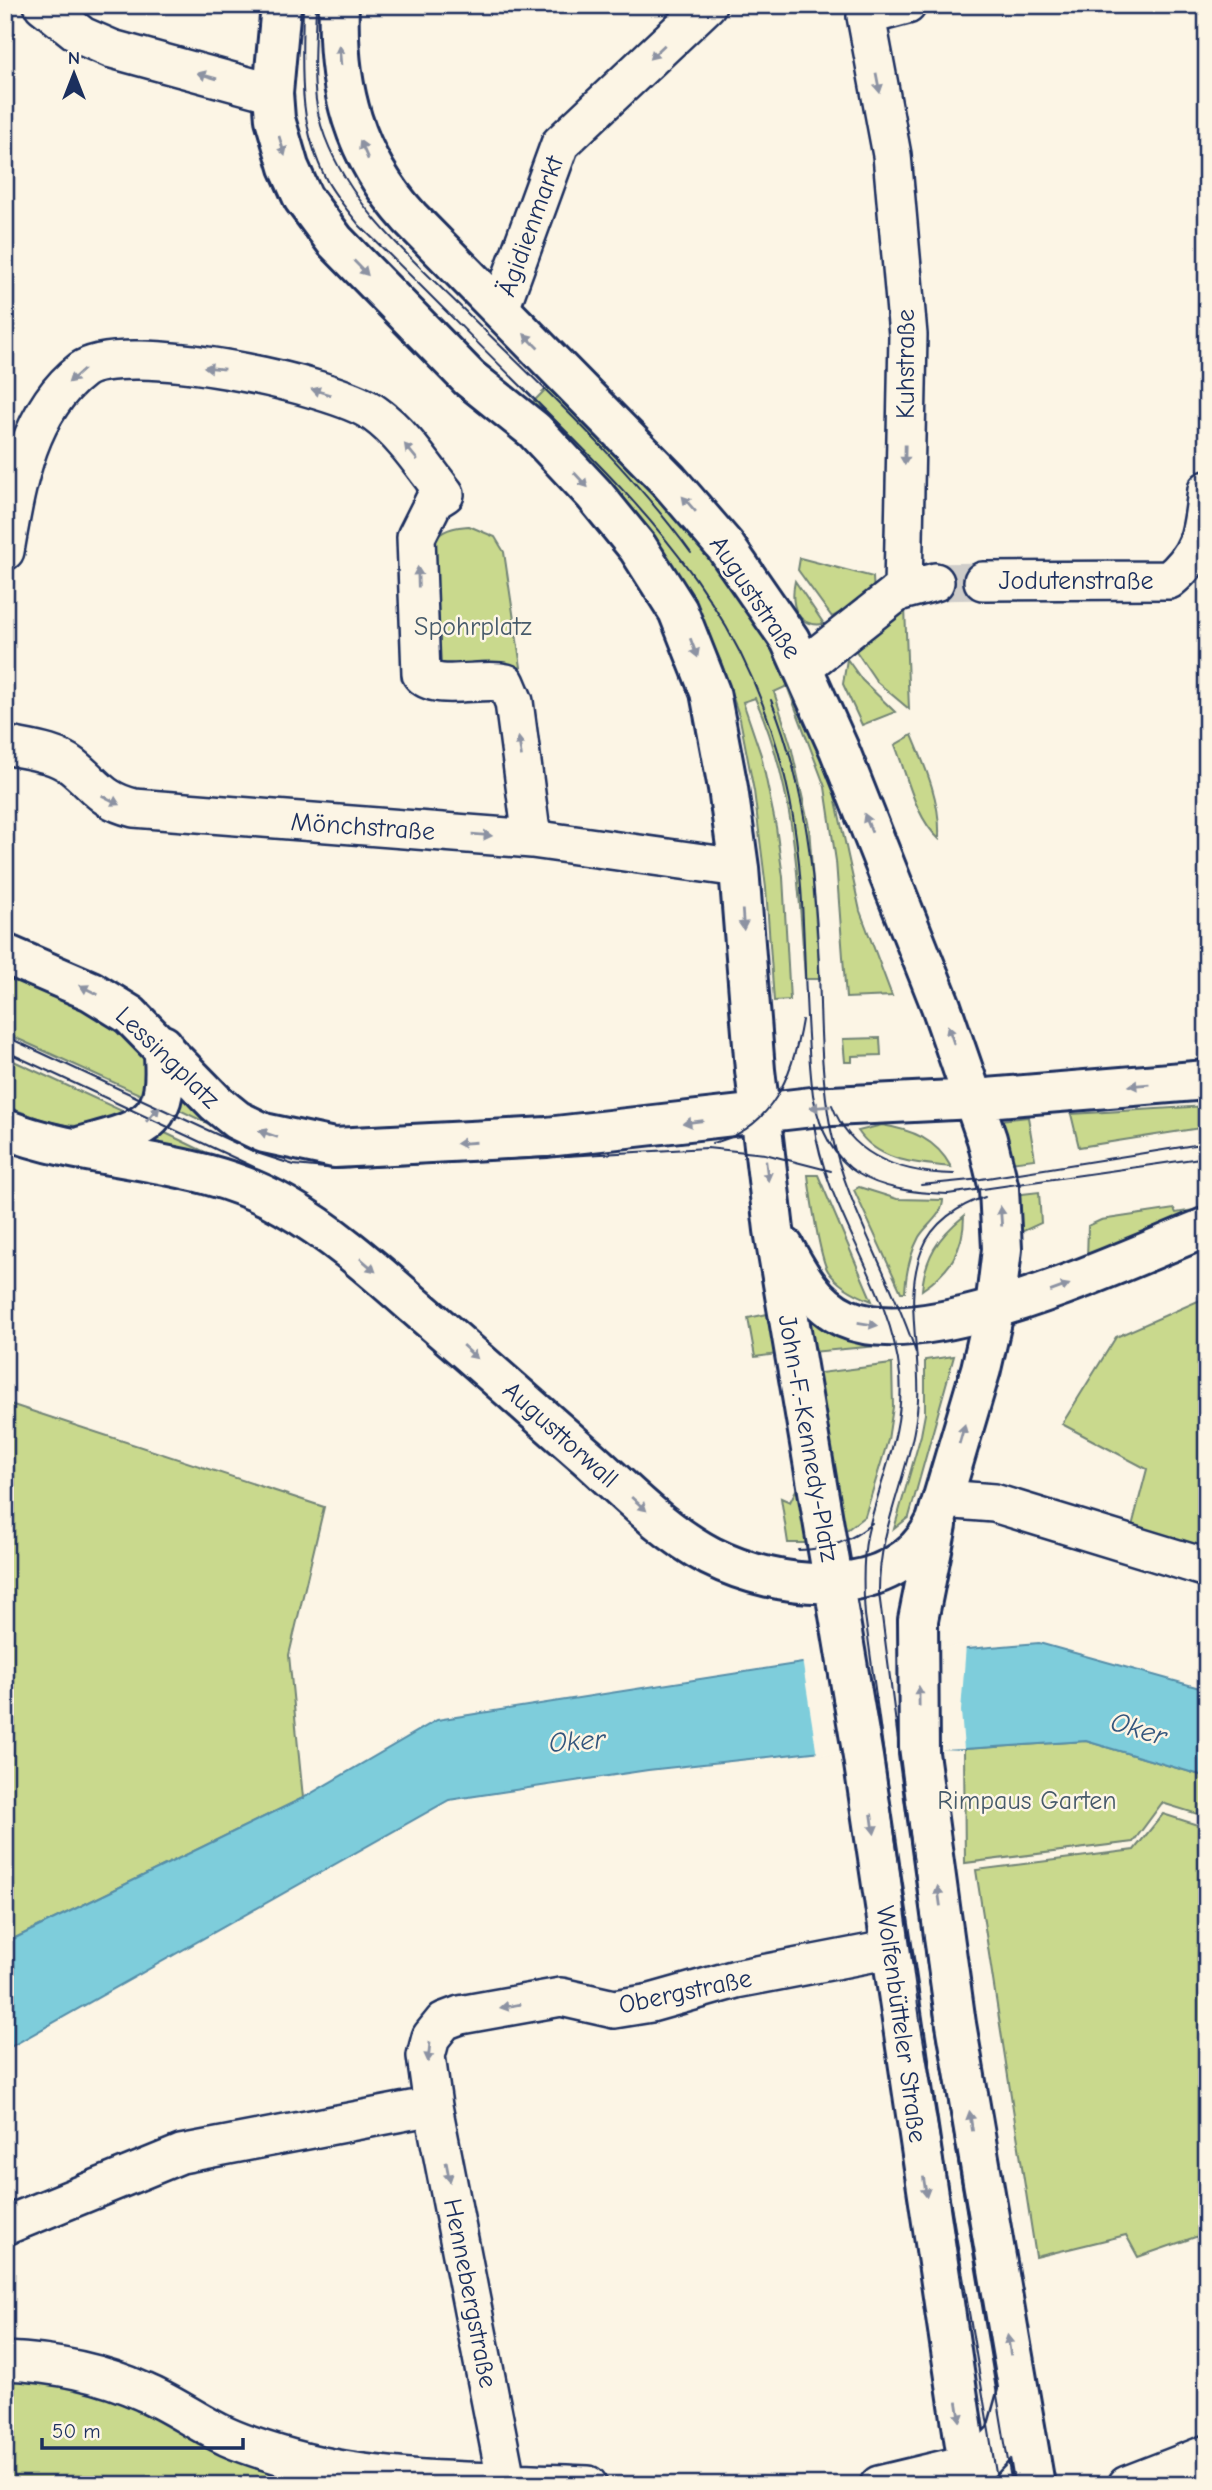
<svg xmlns="http://www.w3.org/2000/svg" width="1212" height="2490" font-family="'Comic Neue',sans-serif">
<style>
.green{fill:#c9d98d;stroke:#728476;stroke-width:2}
.water{fill:#7ecddb;stroke:#568ea9;stroke-width:2}
.pier{fill:#fcf5e5}
.lines{fill:none;stroke-linecap:round;stroke-linejoin:round}
.minor-tunnel{stroke:#cfcdca;stroke-width:37;stroke-dasharray:37 18;stroke-linecap:butt}
.minor-casing{stroke:#1b2f5e;stroke-width:42}
.major-casing{stroke:#1b2f5e;stroke-width:44}
.minor{stroke:#fcf5e5;stroke-width:37}
.major{stroke:#fcf5e5;stroke-width:38}
.tram{stroke:#1b2f5e;stroke-width:2}
.oneway{fill:#8c92a2}
.labels{text-anchor:middle;stroke-width:5;stroke-linejoin:round;paint-order:stroke}
.street-label{font-size:26px;fill:#1b2f5e;stroke:#fcf5e5}
.park-label{font-size:26px;fill:#465a6a;stroke:#fcf5e5}
.water-label{font-size:28px;font-style:italic;fill:#34567d;stroke:#fcf5e5}
</style>
<rect width="100%" height="100%" fill="#fcf5e5"/>
<filter id="ink" filterUnits="userSpaceOnUse"><feTurbulence type="fractalNoise" baseFrequency=".0143" numOctaves="2"/><feDisplacementMap in="SourceGraphic" scale="14" xChannelSelector="R" yChannelSelector="G"/><feConvolveMatrix kernelMatrix="1 2 1 2 8 2 1 2 1" color-interpolation-filters="sRGB"/></filter>
<g filter="url(#ink)">
<!-- green -->
<path class="green" d="M550 385 691 527 758 612 830 773 860 911 892 996 846 998 836 861 825 787 787 686 774 692 791 746 809 827 820 979H805C799 884 795 786 755 698L743 702 761 755 776 827 783 877 790 1000 774 1001 766 888 754 791 740 719 722 664 707 631 528 407Z
M469 526 495 537 504 552 521 667 451 675 439 671C436 643 422 555 438 536 446 528 458 527 469 526Z
M800 558 873 577 874 595 832 617 798 570Z
M795 581 824 624C796 628 790 604 795 581Z
M905 607 909 709 877 682 854 648Z
M847 659 862 680 895 712 862 725 843 684Z
M912 735C926 768 941 803 939 839 915 817 907 775 895 745Z
M5 970 104 1016 148 1051 150 1099 5 1033Z
M880 1038 881 1055 852 1056V1062H845L843 1039Z
M5 1057 133 1116C76 1134 59 1126 5 1106Z
M175 1082 230 1134 173 1107Z
M1207 1106V1127L1079 1147 1071 1114Z
M1028 1117 1035 1159 1010 1162 1000 1120Z
M882 1125C912 1130 936 1139 951 1167 916 1163 879 1162 858 1131Z
M155 1128 209 1154 123 1143Z
M808 1175H818L872 1301C856 1295 838 1286 828 1271 820 1259 810 1193 808 1175Z
M859 1187 897 1199 943 1200C943 1215 926 1225 919 1237 910 1254 906 1273 905 1292H901L854 1190Z
M1039 1192 1041 1223 1017 1234 1014 1195Z
M1207 1203V1214L1087 1259 1088 1226 1101 1220 1174 1209 1176 1213 1200 1209V1204Z
M964 1216C964 1250 949 1272 922 1290 925 1257 938 1237 964 1216Z
M1207 1297V1552L1131 1530 1147 1469 1062 1424 1116 1337Z
M804 1309 876 1339 877 1346 812 1352Z
M772 1313 778 1354 755 1357 748 1318Z
M954 1356 909 1517 894 1529 921 1435 925 1414V1360Z
M892 1364 893 1407 888 1440 865 1516 839 1536 812 1374Z
M7 1403 324 1507 289 1655 303 1798 5 1943Z
M800 1482 809 1543H788L781 1498 790 1502Z
M1086 1741 1207 1777V1817L1162 1803 1133 1842 965 1863 964 1749Z
M1163 1814 1207 1828V2233L1138 2257 1126 2235 1036 2257 976 1870 1134 1850Z
M5 2375 86 2386 349 2485H5Z"/>
<!-- water -->
<path class="water" d="M1039 1643 1207 1690V1777L1086 1741 964 1749H840L648 1770 449 1800 5 2050V1943L303 1798 437 1720 802 1663Z"/>
<!-- pier -->
<path class="pier" d="M966 1645 961 1711 964 1749 817 1755 802 1659Z"/>
<g class="lines">
<!-- minor-tunnel -->
<path class="minor-tunnel" d="M935 582 983 581"/>
<!-- minor casing -->
<g class="minor-casing">
<path id="minor" d="M43 5 82 36 112 49 273 93
M500 309 560 144 707 5
M5 551C16 488 27 412 82 370 122 340 335 384 375 414 403 434 424 467 445 494L434 501 416 537 421 674C434 692 483 677 506 683L514 702 532 839
M983 581 1169 580C1202 553 1202 530 1207 490
M903 590 908 335 892 155 866 16 907 5
M803 667 898 592 935 582
M5 745C27 750 54 752 72 766 97 786 101 800 134 808L532 839 739 868
M943 1499 994 1503 1207 1568
M5 2226 181 2154 433 2106
M5 2361C54 2363 100 2372 144 2392 173 2404 199 2424 228 2437 248 2446 272 2453 293 2459 388 2485 491 2480 588 2485
M507 2485 433 2106 426 2056 431 2037 444 2021 460 2015 561 1997 614 2009 651 2003 736 1979 892 1949
M879 2485 983 2460 1005 2437 1017 2394
M1127 2485 1207 2454"/>
</g>
<!-- major casing -->
<g class="major-casing">
<path id="major" d="M281 5 273 93 275 119 289 167 303 198 335 241 469 378 534 430 594 494 638 548 678 611 710 692 728 788 739 868 755 1070 774 1230 863 1757 971 2485
M5 954 91 991 130 1015 216 1103 237 1120 264 1133 334 1148 547 1137 812 1107 974 1099 1207 1080
M5 1129C97 1164 198 1155 285 1206 334 1234 374 1270 416 1307 473 1356 529 1406 586 1456 625 1491 663 1531 710 1556 779 1591 896 1604 936 1521L981 1369 995 1308 1002 1249 999 1189 987 1139 941 1006 839 749 790 640 725 546 669 481 410 218C354 156 336 88 339 5
M82 1146C150 1128 171 1122 163 1045
M784 1247C799 1275 815 1304 845 1318 927 1355 1126 1259 1207 1227
M937 1525 918 1620 919 1753 956 2024 1035 2485"/>
</g>
<!-- minor -->
<use href="#minor" class="minor"/>
<!-- major -->
<use href="#major" class="major"/>
<!-- tram -->
<path class="tram" d="M303 5C302 67 297 125 327 181 336 197 348 211 359 225 418 282 474 340 532 397 658 523 753 617 790 800 809 897 801 997 813 1095 828 1176 874 1191 948 1194L1207 1157
M316 5C315 48 309 97 325 137 352 208 410 257 463 309 542 387 626 463 691 553
M771 700C803 779 813 860 818 944 821 1005 819 1069 831 1130 846 1208 892 1277 916 1353
M5 1036 257 1153 294 1165 336 1169 707 1148 765 1154 831 1171
M5 1051 254 1167
M832 1105C852 1158 902 1173 954 1174
M814 1124C826 1212 891 1286 900 1375 905 1432 879 1481 867 1536 862 1562 863 1588 865 1615L920 2020 998 2485
M712 1143C772 1130 793 1075 802 1020
M921 1185 981 1179 1207 1143
M985 1197C959 1205 932 1223 922 1250 903 1298 921 1351 918 1400 914 1467 878 1523 879 1593L934 2018 1012 2485
M798 1550C826 1550 851 1542 872 1523"/>
</g>
<!-- one-way arrows -->
<defs><path id="oneway-solid" d="M-6-.8H1V-3.2L6.5 0L1 3.2V.8H-6Z" transform="scale(1.75)"/></defs>
<g class="oneway">
<use href="#oneway-solid" transform="translate(657 52) rotate(137)"/>
<use href="#oneway-solid" transform="translate(340 55) rotate(-95)"/>
<use href="#oneway-solid" transform="translate(207 76) rotate(-164)"/>
<use href="#oneway-solid" transform="translate(878 83) rotate(79)"/>
<use href="#oneway-solid" transform="translate(282 146) rotate(73)"/>
<use href="#oneway-solid" transform="translate(364 150) rotate(-114)"/>
<use href="#oneway-solid" transform="translate(361 268) rotate(46)"/>
<use href="#oneway-solid" transform="translate(531 341) rotate(-135)"/>
<use href="#oneway-solid" transform="translate(214 368) rotate(-174)"/>
<use href="#oneway-solid" transform="translate(76 376) rotate(138)"/>
<use href="#oneway-solid" transform="translate(321 392) rotate(-163)"/>
<use href="#oneway-solid" transform="translate(411 452) rotate(-129)"/>
<use href="#oneway-solid" transform="translate(905 455) rotate(91)"/>
<use href="#oneway-solid" transform="translate(581 480) rotate(47)"/>
<use href="#oneway-solid" transform="translate(689 504) rotate(-131)"/>
<use href="#oneway-solid" transform="translate(418 577) rotate(-92)"/>
<use href="#oneway-solid" transform="translate(694 648) rotate(69)"/>
<use href="#oneway-solid" transform="translate(520 747) rotate(-98)"/>
<use href="#oneway-solid" transform="translate(111 800) rotate(27)"/>
<use href="#oneway-solid" transform="translate(868 823) rotate(-112)"/>
<use href="#oneway-solid" transform="translate(482 835) rotate(5)"/>
<use href="#oneway-solid" transform="translate(743 920) rotate(86)"/>
<use href="#oneway-solid" transform="translate(89 990) rotate(-153)"/>
<use href="#oneway-solid" transform="translate(951 1035) rotate(-109)"/>
<use href="#oneway-solid" transform="translate(1139 1085) rotate(175)"/>
<use href="#oneway-solid" transform="translate(820 1107) rotate(176)"/>
<use href="#oneway-solid" transform="translate(153 1114) rotate(-48)"/>
<use href="#oneway-solid" transform="translate(693 1122) rotate(173)"/>
<use href="#oneway-solid" transform="translate(268 1134) rotate(-161)"/>
<use href="#oneway-solid" transform="translate(466 1143) rotate(176)"/>
<use href="#oneway-solid" transform="translate(767 1171) rotate(83)"/>
<use href="#oneway-solid" transform="translate(1001 1216) rotate(-94)"/>
<use href="#oneway-solid" transform="translate(368 1265) rotate(41)"/>
<use href="#oneway-solid" transform="translate(1060 1288) rotate(-20)"/>
<use href="#oneway-solid" transform="translate(868 1324) rotate(9)"/>
<use href="#oneway-solid" transform="translate(470 1352) rotate(42)"/>
<use href="#oneway-solid" transform="translate(962 1434) rotate(-74)"/>
<use href="#oneway-solid" transform="translate(639 1504) rotate(42)"/>
<use href="#oneway-solid" transform="translate(919 1696) rotate(-91)"/>
<use href="#oneway-solid" transform="translate(873 1824) rotate(82)"/>
<use href="#oneway-solid" transform="translate(939 1896) rotate(-98)"/>
<use href="#oneway-solid" transform="translate(510 2006) rotate(170)"/>
<use href="#oneway-solid" transform="translate(429 2052) rotate(96)"/>
<use href="#oneway-solid" transform="translate(971 2121) rotate(-99)"/>
<use href="#oneway-solid" transform="translate(448 2172) rotate(79)"/>
<use href="#oneway-solid" transform="translate(925 2187) rotate(81)"/>
<use href="#oneway-solid" transform="translate(1009 2345) rotate(-99)"/>
<use href="#oneway-solid" transform="translate(959 2412) rotate(81)"/>
</g>
</g>
<g class="labels">
<!-- street labels -->
<g class="street-label">
<text transform="translate(530 226) rotate(-70)" y="9">Ägidienmarkt</text>
<text transform="translate(905 364) rotate(-90)" y="9">Kuhstraße</text>
<text x="1076" y="589">Jodutenstraße</text>
<text transform="translate(756 597) rotate(56)" y="9">Auguststraße</text>
<text transform="translate(363 826) rotate(4)" y="9">Mönchstraße</text>
<text transform="translate(168 1057) rotate(44)" y="9">Lessingplatz</text>
<text transform="translate(561 1434) rotate(42)" y="9">Augusttorwall</text>
<text transform="translate(809 1438) rotate(80)" y="9">John-F.-Kennedy-Platz</text>
<text transform="translate(685 1991) rotate(-12)" y="9">Obergstraße</text>
<text transform="translate(902 2024) rotate(82)" y="9">Wolfenbütteler Straße</text>
<text transform="translate(471 2293) rotate(79)" y="9">Hennebergstraße</text>
</g>
<!-- park labels -->
<g class="park-label">
<text x="473" y="635">Spohrplatz</text>
<text x="1027" y="1809">Rimpaus Garten</text>
</g>
<!-- water labels -->
<g class="water-label">
<text transform="translate(1139 1728) rotate(17)" y="10">Oker</text>
<text transform="translate(577 1740) rotate(-4)" y="10">Oker</text>
</g>
</g>
<!-- margin -->
<rect width="1212" height="2490" fill="none" stroke="#fcf5e5" stroke-width="28"/>
<rect x="14" y="14" width="1184" height="2462" fill="none" stroke="#1b2f5e" stroke-width="2.5" filter="url(#ink)"/>
<!-- north arrow -->
<g transform="translate(74 74)" stroke="#fcf5e5" stroke-width="5" paint-order="stroke">
<path d="M0-5L12 26L0 18L-12 26Z" fill="#1b2f5e"/>
<text y="-10" font-size="19" font-weight="bold" text-anchor="middle" fill="#1b2f5e">N</text>
</g>
<!-- scale -->
<path d="M42 2438v10h201v-10" fill="none" stroke="#1b2f5e" stroke-width="3.5"/>
<text x="52" y="2438" font-size="21" fill="#1b2f5e" stroke="#fcf5e5" stroke-width="5" paint-order="stroke">50 m</text>
</svg>
